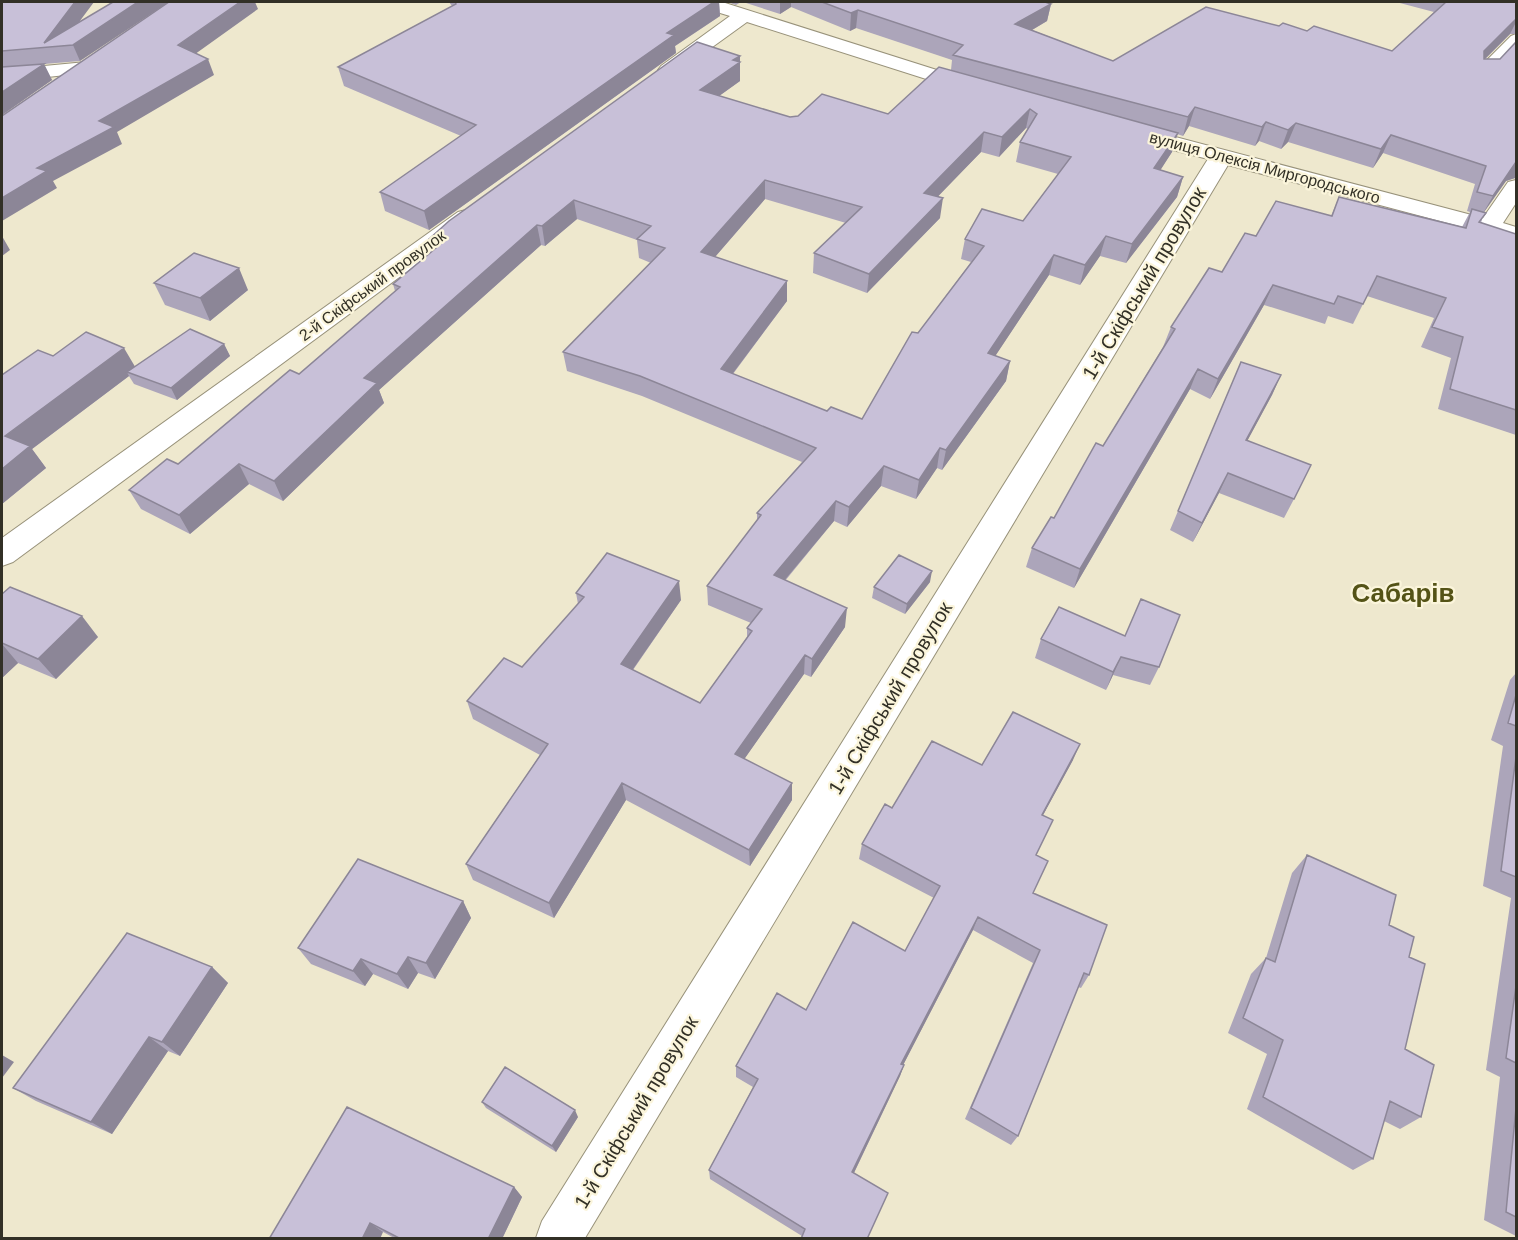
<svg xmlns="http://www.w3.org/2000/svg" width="1518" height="1240" font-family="Arial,sans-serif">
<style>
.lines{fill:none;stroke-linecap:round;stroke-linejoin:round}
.service-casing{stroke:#98927a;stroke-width:2}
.minor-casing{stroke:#98927a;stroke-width:2}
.service{fill:#fff;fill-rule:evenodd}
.minor{fill:#fff;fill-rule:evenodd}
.wall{fill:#aca5ba;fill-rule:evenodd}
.shaded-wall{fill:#8c8697}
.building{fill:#c8c0d8;stroke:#8c8697;stroke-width:1.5;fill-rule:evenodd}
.labels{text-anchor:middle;stroke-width:4.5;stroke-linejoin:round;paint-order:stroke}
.far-street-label{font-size:16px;fill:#323026;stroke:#fbf5db}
.street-label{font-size:20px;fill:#323026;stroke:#fbf5db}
.district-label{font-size:26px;font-weight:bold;fill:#545316;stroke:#fbf5db}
</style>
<rect width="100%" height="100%" fill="#eee8ce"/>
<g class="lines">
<!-- service casing -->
<g class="service-casing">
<path id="service" d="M1516 34V47L1489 76H1477L1475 73 1477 70 1511 36Z"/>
</g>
<!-- minor casing -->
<g class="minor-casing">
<path id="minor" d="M695 2H722L981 84 984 88 981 92H967L747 22 675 74H661L658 70 661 66 730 16 697 6Z
M86 62 93 64 96 68 93 72 2 82V70Z
M1130 125 1483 218 1508 182 1516 180V203L1503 223 1516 227V241L1228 165 585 1238H536L542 1221 1208 159 1122 137 1119 132 1122 127Z
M466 210 474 212 478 217 474 222 13 562 2 566V538L458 212Z"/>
</g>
<!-- service -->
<use href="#service" class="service"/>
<!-- minor -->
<use href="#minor" class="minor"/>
</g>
<!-- wall -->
<path class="wall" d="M2 2 80 22V61L44 64 52 80 2 115Z
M449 2H719L720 16 675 46 676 53 429 230 385 211 380 192 461 136 344 86 338 67 452 6Z
M727 2H741L736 5Z
M743 2H1045L1051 4 1047 21 1032 30 1113 61 1279 26 1307 31 1392 51 1434 12 1396 2H1516V34H1510L1485 59H1500L1516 42V180L1515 178 1506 181 1484 212 1481 223 1516 234V435L1438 409 1451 358 1421 347 1434 318 1367 296 1353 324 1328 316 1325 324 1264 305 1210 399 1190 389 1074 588 1026 567 1032 548 1054 518 1103 446 1163 347 1171 327 1256 236 1331 216 1339 197 1462 227 1470 212 1467 211 1475 184 1383 153 1373 168 1288 142 1281 149 1259 141 1255 146 1189 126 1183 136 1177 134 1172 152 1160 170 1183 177 1177 197 1126 263 1100 256 1080 285 1049 275 995 356 1010 361 1006 381 942 470 937 468 916 499 881 486 847 527 834 521 785 581 845 627 811 677 804 674 744 759 792 783V800L750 866 626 800 554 918 473 880 466 864 540 755 473 719 467 701 522 667 578 604 576 593 681 600 633 670 700 703 747 637V628L751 623 708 605 707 586 757 520V513L802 462 642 396 567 371 563 352 651 263 639 258 637 240 577 219 545 246 541 245 379 390 384 403 283 501 249 484 190 534 141 509 129 490 178 464 299 374 395 291 393 284 432 252 429 239 740 56V81L719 96 790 117 888 114 951 70 952 60 856 28 850 31 791 7 780 14ZM1026 128 1028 129 1020 142 1016 162 1058 174 1023 221 965 239 961 259 971 262 918 333 862 419 827 411 733 374 787 301 715 257 765 199 846 223 814 253 813 273 867 293 940 218 937 197 981 152 999 157Z
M154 283 248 290 210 321 165 305Z
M224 344 230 356 177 400 134 384 129 376 32 449 46 468 2 504 53 356 135 367Z
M1241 362 1281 375 1272 395 1247 441 1294 499 1284 518 1219 493 1193 542 1170 530Z
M930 582 905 614 872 598 874 587Z
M2 594 98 637 56 679 18 663 2 678Z
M1059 607 1159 667 1150 685 1113 675 1106 690 1035 658 1041 639Z
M1516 673V1236L1484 1220 1500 1077 1486 1070 1511 898 1483 886 1503 746 1491 740 1510 680Z
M1073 760 1043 815 1036 855 1033 893 1089 975 1081 988 1078 987 1018 1136 1011 1145 965 1119 1033 963 973 930 903 1065H904L900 1076 854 1173 802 1236 710 1179 709 1170 753 1087 736 1077V1066L806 1010 905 951 934 898 859 859 862 844 892 808 982 765Z
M1307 855 1389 925 1409 957 1405 1049 1421 1117 1400 1129 1384 1121 1373 1159 1353 1170 1247 1109 1267 1054 1228 1033 1251 974 1266 958 1292 873Z
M463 901 471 918 435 979 418 973 408 989 373 974 365 986 311 964 298 948Z
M212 967 228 983 180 1056 168 1051 112 1134 36 1101 13 1088Z
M482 1102 578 1117 556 1152 486 1108Z
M514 1187 522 1197 502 1239H396L383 1232 269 1239Z"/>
<!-- shaded-wall -->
<path class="shaded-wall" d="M75 2H94L62 45 44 43Z
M138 2H169L80 61 73 45Z
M240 2H255L258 9 184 62 178 45Z
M714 2H719L720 16 675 46 676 53 429 230 424 211 667 33Z
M780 2H791V7L780 14Z
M1051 4 1047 21 1012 42 1015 24Z
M858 10 856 28 850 31 851 13Z
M1516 19V22L1510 34 1475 69 1484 51Z
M740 56V81L701 109 700 90 733 60Z
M208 59 214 75 117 132 122 144 53 181 57 188 2 221V198L37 168 99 121Z
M44 64 52 80 2 115V92Z
M1195 107 1189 126 1183 136 1188 117Z
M1030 109 1026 128 999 157 1002 137Z
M1266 122 1259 141 1255 146 1262 127Z
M1296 123 1288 142 1281 149 1288 130Z
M984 132 981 152 922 213 924 193Z
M1178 133 1172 152 1149 188 1154 168Z
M1391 135 1383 153 1373 168 1381 149Z
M1516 162V176L1515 178 1506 181 1482 215 1493 196Z
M1183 177 1177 197 1126 263 1132 244Z
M765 180V199L702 272 701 252Z
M943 198 940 218 867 293 869 274Z
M574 200 577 219 545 246 542 226Z
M537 225 541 245 379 390 384 403 283 501 274 481 364 378Z
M2 236 10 250 2 256Z
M1106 236 1100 256 1080 285 1085 265Z
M1054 255 1049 275 984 373 988 353Z
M239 268 248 290 210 321 200 298Z
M787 281V301L721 389V369Z
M1273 285 1264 305 1210 399 1218 379Z
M224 344 230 356 177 400 171 388Z
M124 348 137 370 127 372 129 376 32 449 46 468 2 504V469L5 436Z
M1010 361 1006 381 942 470 946 450Z
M1198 369 1190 389 1074 588 1080 569Z
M1281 375 1272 395 1237 460 1246 440Z
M940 448 937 468 916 499 919 480Z
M239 464 249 484 190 534 179 515Z
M884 466 881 486 847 527 849 507Z
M1228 473 1219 493 1193 542 1202 523Z
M836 501 834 521 773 594 774 575Z
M932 571 930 582 905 614 907 604Z
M679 581 681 600 624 682 621 664Z
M847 608 845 627 811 677 812 659Z
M82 616 98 637 56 679 38 659Z
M2 644 18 663 2 678Z
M805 655 804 674 736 771 735 754Z
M1121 657 1113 675 1106 690 1113 672Z
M1080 744 1073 760 1035 830 1042 815Z
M622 783 626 800 554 918 549 903Z
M792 783V800L750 866 749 850Z
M463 901 471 918 435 979 426 963Z
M978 917 973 930 898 1075 901 1064Z
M408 957 418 973 408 989 397 974Z
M361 959 373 974 365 986 353 971Z
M212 967 228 983 180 1056 162 1042Z
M149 1037 168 1051 112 1134 91 1122Z
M2 1055 14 1062 2 1078Z
M904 1065 900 1076 850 1181 852 1172Z
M575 1110 578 1117 556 1152 552 1146Z
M514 1187 522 1197 502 1239H488Z
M370 1223 383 1232 380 1239H362Z"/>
<!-- building -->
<path class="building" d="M2 2H75L44 43 113 2H138L73 45 2 51Z
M169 2H240L178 45 208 59 99 121 114 127 37 168 47 171 2 198V116Z
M455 2H714L667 33 674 35 424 211 380 192 476 125 338 67 456 4Z
M822 2H1045L1051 4 1015 24 1113 61 1206 7 1279 26 1283 23 1307 31 1314 26 1392 51 1446 2H1516V19L1484 51V59H1500L1516 42V162L1493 196 1477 192 1486 166 1391 135 1381 149 1296 123 1288 130 1266 122 1262 127 1195 107 1188 117 953 55 963 45 858 10 851 13Z
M697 42 740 56 733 60 740 62 700 90 790 117 798 116 822 94 888 114 939 67 1178 133 1154 168 1183 177 1132 244 1106 236 1085 265 1054 255 988 353 1010 361 946 450 940 448 919 480 884 466 849 507 836 501 774 575 847 608 812 659 805 655 735 754 792 783 749 850 622 783 549 903 466 864 548 744 467 701 504 658 522 667 584 597 576 593 607 553 679 581 621 664 700 703 752 631 747 628 762 609 707 586 761 515 757 513 816 448 640 376 563 352 665 248 637 239 651 226 574 200 542 226 537 225 364 378 377 383 274 481 239 464 179 515 129 490 167 459 178 464 290 370 299 374 400 287 393 284 436 248 429 239 449 221ZM1030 109 1037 114 1020 142 1071 157 1023 221 982 209 965 239 984 246 918 333 912 332 862 419 831 407 827 411 721 369 787 281 701 252 765 180 862 207 814 253 869 274 943 198 924 193 984 132 1002 137Z
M44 64 2 92V67Z
M1339 197 1466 228 1472 209 1486 213 1479 222 1516 234V410L1450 389 1463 337 1432 327 1446 298 1377 276 1363 304 1338 296 1334 304 1273 285 1218 379 1198 369 1080 569 1032 548 1051 517 1054 518 1096 443 1103 446 1175 329 1171 327 1209 268 1222 272 1245 233 1256 236 1276 201 1332 216Z
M194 253 239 268 200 298 154 283Z
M190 329 224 344 171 388 127 372Z
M86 332 124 348 5 436 30 446 2 469V375L38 350 53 356Z
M1241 362 1281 375 1246 440 1311 465 1294 499 1228 473 1202 523 1178 511Z
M899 555 932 571 907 604 874 587Z
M10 587 82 616 38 659 2 643V594Z
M1141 599 1180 615 1159 667 1121 657 1113 672 1041 639 1059 607 1125 636Z
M1516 695V726L1508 723Z
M1013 712 1080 744 1042 815 1053 820 1036 855 1048 861 1033 893 1107 925 1089 975 1084 973 1018 1136 971 1108 1040 950 978 917 901 1064 904 1065 852 1172 888 1193 867 1239H801L805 1229 709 1170 758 1079 736 1066 777 993 806 1010 853 922 905 951 940 886 862 844 885 804 892 808 932 741 982 765Z
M1516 757V877L1501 871Z
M1307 855 1396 895 1389 925 1414 937 1409 957 1425 964 1405 1049 1434 1065 1421 1117 1390 1101 1373 1159 1263 1097 1283 1040 1243 1018 1266 958 1275 962Z
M358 859 463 901 426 963 408 957 397 974 361 959 353 971 298 948Z
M127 933 212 967 162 1042 149 1037 91 1122 13 1088Z
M1516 986V1063L1506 1058Z
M505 1067 575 1110 552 1146 482 1102Z
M347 1107 514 1187 488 1239H401L370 1223 362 1239H269Z
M1516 1108V1217L1506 1212Z"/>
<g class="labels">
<!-- far-street labels -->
<g class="far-street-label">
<text transform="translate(1265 167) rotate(15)" y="6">вулиця Олексія Миргородського</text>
<text transform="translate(372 285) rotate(-36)" y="6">2-й Скіфський провулок</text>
</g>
<!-- street labels -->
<g class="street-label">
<text transform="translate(1144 283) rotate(-59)" y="7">1-й Скіфський провулок</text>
<text transform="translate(890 698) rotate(-59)" y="7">1-й Скіфський провулок</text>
<text transform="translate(636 1112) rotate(-59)" y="7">1-й Скіфський провулок</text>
</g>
<!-- district labels -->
<g class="district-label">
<text x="1403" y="602">Сабарів</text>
</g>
</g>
<!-- border -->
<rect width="1518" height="1240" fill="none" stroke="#323026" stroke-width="6"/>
</svg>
